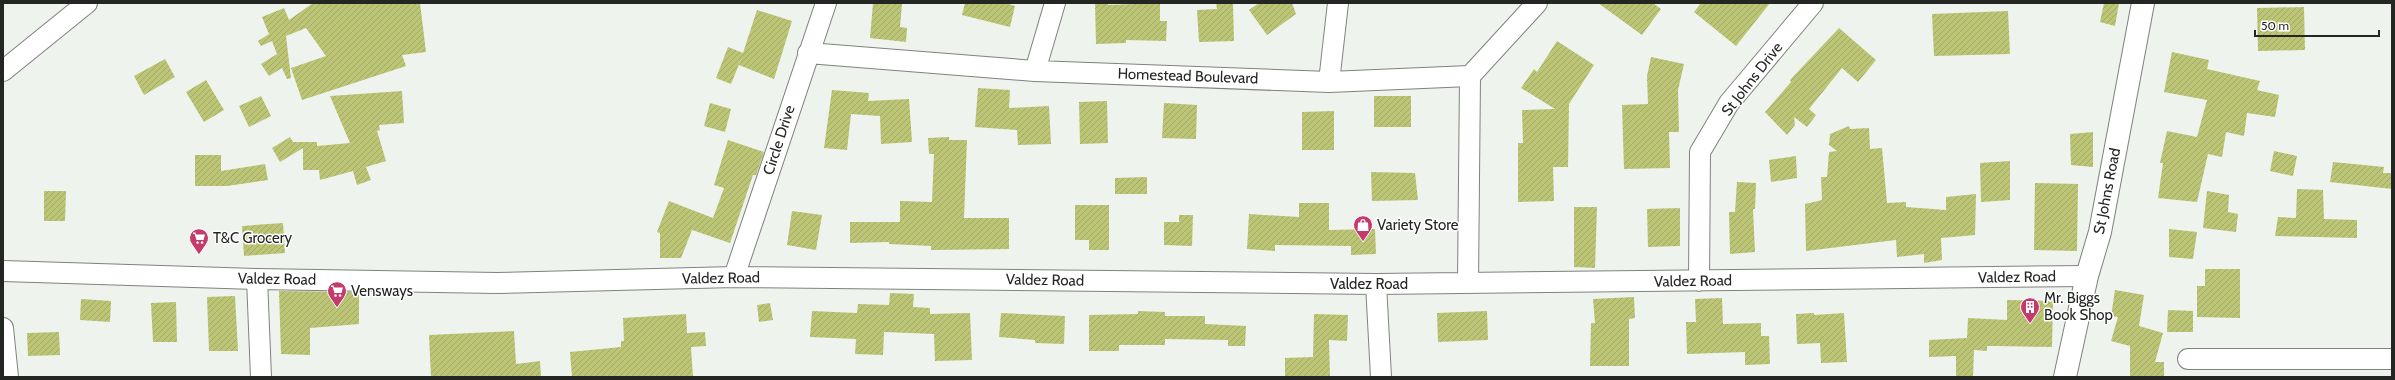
<svg xmlns="http://www.w3.org/2000/svg" width="2395" height="380" font-family="Cabin,sans-serif">
<style>
.building{fill:url(#building-hatch)}
.lines{fill:none;stroke-linecap:round;stroke-linejoin:round}
.street-casing{stroke:#7e837d;stroke-width:22}
.secondary-casing{stroke:#7e837d;stroke-width:24}
.street{stroke:#fff;stroke-width:20}
.secondary{stroke:#fff;stroke-width:22}
.labels{text-anchor:middle;stroke-width:3;stroke-linejoin:round;paint-order:stroke}
.street-label{font-size:15px;fill:#242623;stroke:#fff}
.poi-label{font-size:15px;fill:#242623;stroke:#fff;text-anchor:start}
</style>
<defs>
<pattern id="building-hatch" width="6" height="6" patternUnits="userSpaceOnUse"><rect width="6" height="6" fill="#bcc575"/><path d="M-1 1l2-2M0 6l6-6M5 7l2-2" fill="none" stroke="#a1a965"/></pattern>
</defs>
<rect width="100%" height="100%" fill="#eef3ed"/>
<!-- building -->
<path class="building" d="M313 3H420L426 52 402 55 406 66 302 100 291 68 326 56 306 28 286 36 291 78 287 79 282 68 269 76 261 64 277 54 272 41 261 46 258 41 269 34 262 17 284 8 289 20Z
M873 3 902 4 900 27 907 28 906 42 870 38Z
M965 3H1005L1015 6 1010 27 962 15Z
M1095 3H1108V5L1160 3V21H1167L1166 41 1126 40V43L1096 44Z
M1216 3H1233L1234 41 1199 42 1197 10 1217 9Z
M1259 3H1292L1296 14 1267 35 1249 10Z
M1598 3H1653L1661 9 1642 35Z
M1701 3H1770L1736 46 1694 12Z
M2104 3H2119L2115 26 2100 22Z
M2304 7 2305 50 2258 51 2257 8Z
M757 10 792 21 774 79 739 65 742 57 731 84 716 78 728 47 743 53Z
M2008 11 2010 54 1934 56 1932 14Z
M1839 28 1876 60 1858 82 1842 68 1809 109 1816 115 1807 127 1794 117 1795 125 1787 135 1765 112 1791 82 1790 80Z
M1557 41 1594 65 1569 104 1568 167H1553L1554 201 1518 202V143H1523L1522 110 1555 109 1521 88 1534 69 1537 72Z
M2172 52 2209 60 2207 69 2260 81 2257 90 2279 95 2275 117 2247 113 2244 136 2226 132 2222 157 2208 154 2197 202 2158 198 2163 163H2160L2167 131 2197 137 2207 100 2164 92Z
M1651 57 1684 64 1678 90 1679 132H1669L1670 168 1624 169 1622 105 1648 104 1647 76Z
M165 59 175 77 144 95 134 76Z
M206 80 224 110 204 122 186 92Z
M978 88 1010 90 1009 108 1049 106 1051 144 1018 145 1017 130 975 127Z
M832 90 869 93 868 101 909 99 912 142 881 144 880 116 851 114 847 150 824 148Z
M402 91 404 123 379 125 380 130 377 131 386 161 366 167 371 180 357 185 353 171 320 180 319 170H303V148L280 162 272 148 290 137 293 142H317V146L350 143 330 96Z
M261 96 271 116 249 127 239 106Z
M1374 96H1411V127H1374Z
M1107 101 1108 143 1080 144 1079 102Z
M710 103 731 109 725 132 704 126Z
M1164 103 1197 105 1196 139 1162 138Z
M1334 111V150H1302V112Z
M1849 126 1850 129 1869 128 1870 149 1882 148 1887 203 1906 202V207L1946 210V197L1976 194 1975 235 1941 238 1942 260 1924 263V254L1897 257 1896 240 1806 251 1805 204 1822 200 1821 177H1827L1829 152 1837 151 1829 145 1830 134Z
M2093 132V167L2071 165 2070 134Z
M949 137V140H967L964 218H1009V249L931 250V246L889 244V242L850 243V222H900V201L932 202 934 154H929L928 138Z
M728 140 764 152 756 175H753L730 243 692 230 681 258H660V233L657 232 669 201 713 218 724 188 714 185Z
M2274 151 2297 156 2293 176 2270 171Z
M195 155H221V171L265 164 268 180 227 186H195Z
M1796 156 1797 178 1771 182 1769 160Z
M2010 161V200L1981 202 1980 163Z
M2333 162 2384 167 2383 173H2392V189L2330 182Z
M1371 172 1415 173 1418 200 1372 201Z
M1147 177V194H1115V178Z
M1737 182 1756 183 1755 209H1753L1755 252 1730 254 1729 212H1735Z
M2035 183 2078 184 2077 251 2034 250Z
M2297 189 2323 190 2324 219 2357 220V238L2275 236 2278 217 2296 218Z
M44 191H66L65 221H44Z
M2207 191 2229 195 2228 212 2238 214 2236 232 2203 228Z
M1299 203H1329V230L1375 229 1376 254 1351 255V246L1275 245V251L1247 249 1249 214 1299 217Z
M1075 205H1109V250H1089V240H1075Z
M1574 207H1597L1595 268 1574 267Z
M1680 208V246L1648 247 1647 209Z
M792 211 822 215 816 250 787 245Z
M1179 215H1193L1192 246 1164 245V222H1179Z
M283 223 285 253 244 256 242 226Z
M2169 229 2197 232 2193 259 2169 257Z
M2205 269H2240V318L2197 317V286H2205Z
M2115 290 2144 295 2139 326 2163 333 2155 362H2164V377H2130V346L2111 341 2118 317 2111 316Z
M279 291 359 292V324L310 328V355L281 354Z
M890 293 914 294 913 307 930 308V314L970 313 972 360 935 361 934 334 884 332 883 355 855 354 856 339 810 337 812 311 857 313 858 304 889 305Z
M235 296 238 351H209L207 297Z
M1634 297 1635 318 1629 319V366H1590L1591 323H1595L1593 299Z
M1722 298 1723 324 1761 323V336H1769L1770 364 1745 365V352L1687 354 1686 322H1696L1695 299Z
M81 299 111 301 110 322 80 320Z
M2007 300 2053 301 2052 347 1996 346H1987V351L1974 350 1973 377H1956V356L1929 357V340L1967 338 1968 318 2007 320Z
M176 302 177 342H153L151 303Z
M770 303 773 320 759 322 757 305Z
M2168 310 2193 311V332H2167Z
M1138 311 1165 312V316H1205V324L1246 326 1245 346H1228V340L1165 339V345H1119V351H1089V315L1138 314Z
M1487 311 1488 340 1438 342 1437 313Z
M1001 313 1065 316 1064 344 1035 343V340L999 337Z
M1814 313V315L1844 313 1847 362 1821 363 1820 343 1797 344 1796 314Z
M686 314 687 333 705 332 706 346 691 347 693 377H572L570 352 621 347V341H624L623 318Z
M1314 314 1348 315 1347 341 1329 340 1330 377H1285V358L1313 357Z
M514 331 516 364 540 361 541 377H431L429 335Z
M59 332 60 355 28 356 27 333Z"/>
<g class="lines">
<!-- street casing -->
<g class="street-casing">
<path id="street" d="M808 53 1035 71 1329 82 1470 76 1537 3
M3 71 87 3
M1035 71 1055 3
M1329 82 1338 3
M3 271 257 279 497 283 734 277 1376 284 2087 276
M734 277 826 3
M257 279 261 377
M1699 281 1700 152 1729 103 1813 3
M1468 283 1470 76
M1376 284 1381 377
M3 328 8 377
M2188 359H2392"/>
</g>
<!-- secondary casing -->
<g class="secondary-casing">
<path id="secondary" d="M2065 377 2087 276 2100 232 2143 3"/>
</g>
<!-- street -->
<use href="#street" class="street"/>
<!-- secondary -->
<use href="#secondary" class="secondary"/>
</g>
<!-- icons -->
<defs>
<g id="shop-pin" transform="scale(1)"><path d="M0 17L-7.5 6A9.5 9.5 0 1 1 7.5 6Z" fill="#c6396b" stroke="#fff"/><path d="M-5-2.5h2.3a2.7 3.5 0 0 1 5.4 0H5L5.5 6h-11ZM-1.5-2.5h3a1.5 2.3 0 0 0-3 0Z" fill="#fff"/></g>
<g id="supermarket-pin" transform="scale(1)"><path d="M0 17L-7.5 6A9.5 9.5 0 1 1 7.5 6Z" fill="#c6396b" stroke="#fff"/><path d="M-6-5.5h2.5l.6 2H6L4.5 2H-2.5L-4.4-4H-6ZM-1.5 3.2a1.3 1.3 0 1 0 .1 0ZM3 3.2a1.3 1.3 0 1 0 .1 0Z" fill="#fff"/></g>
<g id="building-pin" transform="scale(1)"><path d="M0 17L-7.5 6A9.5 9.5 0 1 1 7.5 6Z" fill="#c6396b" stroke="#fff"/><path d="M-4-6H4V6H1V3H-1V6H-4ZM-2.5-4.3h1.7v1.8h-1.7ZM.8-4.3h1.7v1.8H.8ZM-2.5-1h1.7V.8h-1.7ZM.8-1h1.7V.8H.8Z" fill="#fff"/></g>
</defs>
<g fill-rule="evenodd">
<use href="#shop-pin" x="1363" y="225"/>
<use href="#supermarket-pin" x="199" y="238"/>
<use href="#supermarket-pin" x="337" y="291"/>
<use href="#building-pin" x="2030" y="307"/>
</g>
<g class="labels">
<!-- street labels -->
<g class="street-label">
<text transform="translate(1188 76) rotate(2)" y="5">Homestead Boulevard</text>
<text transform="translate(1752 79) rotate(-52)" y="5">St Johns Drive</text>
<text transform="translate(779 140) rotate(-72)" y="5">Circle Drive</text>
<text transform="translate(2107 191) rotate(-79)" y="5">St Johns Road</text>
<text transform="translate(2017 277) rotate(-1)" y="5">Valdez Road</text>
<text transform="translate(721 278) rotate(-1)" y="5">Valdez Road</text>
<text transform="translate(277 279) rotate(1)" y="5">Valdez Road</text>
<text transform="translate(1045 280) rotate(1)" y="5">Valdez Road</text>
<text transform="translate(1693 281) rotate(-1)" y="5">Valdez Road</text>
<text x="1369" y="289">Valdez Road</text>
</g>
<!-- poi labels -->
<g class="poi-label">
<text x="1377" y="230">Variety Store</text>
<text x="213" y="243">T&amp;C Grocery</text>
<text x="351" y="296">Vensways</text>
<text x="2044" y="303">Mr. Biggs<tspan x="2044" dy="17">Book Shop</tspan></text>
</g>
</g>
<!-- border -->
<rect width="2395" height="380" fill="none" stroke="#242623" stroke-width="8"/>
<!-- scale -->
<path d="M2255 30v6h124v-6" fill="none" stroke="#242623" stroke-width="2"/>
<text x="2261" y="30" font-size="12" fill="#242623" stroke="#ffffff" stroke-width="3" paint-order="stroke">50 m</text>
</svg>
